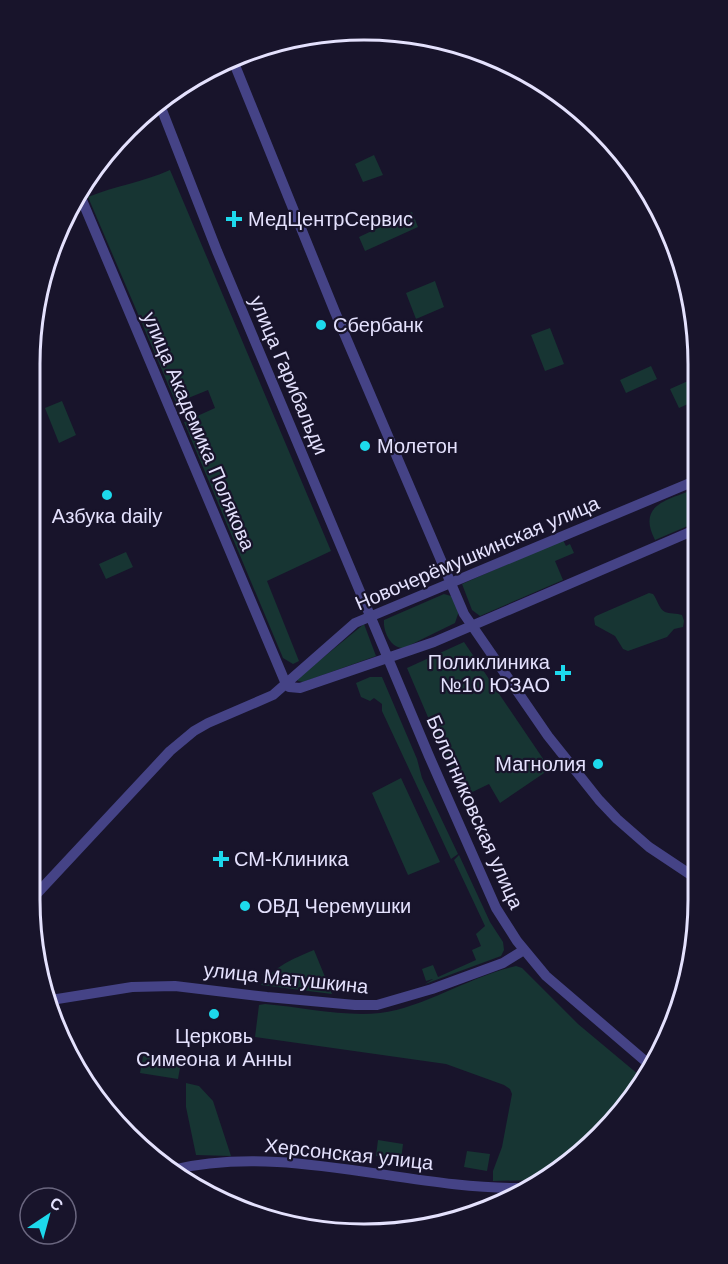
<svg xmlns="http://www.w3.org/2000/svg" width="728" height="1264" font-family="Helvetica,sans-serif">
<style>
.green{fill:#173533}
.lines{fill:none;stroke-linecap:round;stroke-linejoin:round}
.minor{stroke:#454386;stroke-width:10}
.poi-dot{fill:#1dd9ec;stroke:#18142b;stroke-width:2}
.labels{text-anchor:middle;stroke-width:4.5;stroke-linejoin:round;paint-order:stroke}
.poi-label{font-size:20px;fill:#e4e1fd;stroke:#18142b;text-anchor:start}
.street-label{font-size:20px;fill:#e4e1fd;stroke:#18142b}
.rim{fill:none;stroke:#e4e1fd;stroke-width:3}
</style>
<rect width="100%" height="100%" fill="#18142b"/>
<!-- green -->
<path class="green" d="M374 155 383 175 363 182 355 164Z
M170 170 331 551 267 581 299 661 293 664 283 658 184 422 215 408 208 390 176 403 88 197C115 186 143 182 170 170Z
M412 212 418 227 365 251 359 237Z
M435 281 444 307 416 319 406 293Z
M550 328 564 364 545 371 531 335Z
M651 366 657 379 626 393 620 380Z
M697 377V400L679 408 670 389Z
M62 401 76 435 59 443 45 408Z
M697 488V522L655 540C636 503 670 500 697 488Z
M563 540 566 546 570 544 574 553 555 561 563 580 480 616 472 610 462 584Z
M126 552 133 567 106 579 99 564Z
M649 593 653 594C657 599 659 609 665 612 669 614 677 613 682 615L684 621 683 627 674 629 667 637 628 651 623 649 615 636 595 625 594 618 596 616Z
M444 594 451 596 459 611 455 623 404 648C391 649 383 632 384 620Z
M364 624 376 656 303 682 298 681 297 679Z
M464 642 550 769 500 803 489 784 462 797 407 668Z
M370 677H382L417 759 422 778 458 854 451 859 382 711V704L374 698 370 701 361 697 356 683Z
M401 778 440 862 408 875 372 793Z
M459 855 490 922 503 942 504 950 501 956 425 984 433 979 426 981 422 969 433 965 438 977 476 960 472 950 481 946 476 934 485 926 454 860Z
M314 950 332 994 261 985C277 965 290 960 314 950Z
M516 966 522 968 578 1024 645 1080 642 1085 584 1151 538 1180 493 1181V1171L502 1147 512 1094 510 1089 504 1085 446 1064 255 1037 259 1005 265 1004C301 1007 344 1017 380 1013 426 1007 470 976 516 966Z
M143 1056 181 1062 178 1079 140 1073Z
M186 1083 199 1086 213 1101 231 1156 196 1155 186 1107Z
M378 1140 403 1144 401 1160 376 1156Z
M467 1151 490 1154 487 1171 464 1167Z"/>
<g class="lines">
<!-- minor -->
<path class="minor" d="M234 63 335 312 464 614 548 736 599 800 617 819 649 847 697 879
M160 105 217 251 429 756 496 908 517 941 546 976 651 1066
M79 193 286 684
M286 684 289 687 300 688 434 642 697 529
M30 901 170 751 194 731 208 723 273 695 355 623 697 480
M44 985 51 1000 132 987 175 986 267 997 355 1005H377L432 989 503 963 524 950
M171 1170C288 1142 407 1190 525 1188"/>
</g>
<!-- markers -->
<g class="poi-dot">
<path d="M231 210h6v6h6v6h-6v6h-6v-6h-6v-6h6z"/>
<circle cx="321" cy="325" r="6"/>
<circle cx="365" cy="446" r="6"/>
<circle cx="107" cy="495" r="6"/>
<path d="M560 664h6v6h6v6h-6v6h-6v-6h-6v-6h6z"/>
<circle cx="598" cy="764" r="6"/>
<path d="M218 850h6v6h6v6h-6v6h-6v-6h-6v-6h6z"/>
<circle cx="245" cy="906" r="6"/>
<circle cx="214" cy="1014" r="6"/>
</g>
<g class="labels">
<!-- poi labels -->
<g class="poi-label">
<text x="248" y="226">МедЦентрСервис</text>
<text x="333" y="332">Сбербанк</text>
<text x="377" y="453">Молетон</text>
<text x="107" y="523" text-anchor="middle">Азбука daily</text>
<text x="550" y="669" text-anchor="end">Поликлиника<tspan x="550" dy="23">№10 ЮЗАО</tspan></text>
<text x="586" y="771" text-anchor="end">Магнолия</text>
<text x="234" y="866">СМ-Клиника</text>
<text x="257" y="913">ОВД Черемушки</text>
<text x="214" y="1043" text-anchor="middle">Церковь<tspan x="214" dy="23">Симеона и Анны</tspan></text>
</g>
<!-- street labels -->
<g class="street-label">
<text transform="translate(289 375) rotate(67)" y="7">улица Гарибальди</text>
<text transform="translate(199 431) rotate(67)" y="7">улица Академика Полякова</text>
<text transform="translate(477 553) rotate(-23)" y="7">Новочерёмушкинская улица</text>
<text transform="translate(475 812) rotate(66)" y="7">Болотниковская улица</text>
<text transform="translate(286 978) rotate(6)" y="7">улица Матушкина</text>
<text transform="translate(349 1154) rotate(6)" y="7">Херсонская улица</text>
</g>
</g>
<!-- crop -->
<path d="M0 0H728V1264H0ZM364 40H364A324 324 0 0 1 688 364V900A324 324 0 0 1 364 1224H364A324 324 0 0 1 40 900V364A324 324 0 0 1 364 40Z" fill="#18142b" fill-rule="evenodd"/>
<path class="rim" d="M364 40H364A324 324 0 0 1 688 364V900A324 324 0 0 1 364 1224H364A324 324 0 0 1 40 900V364A324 324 0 0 1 364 40Z"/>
<!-- north arrow -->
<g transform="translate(48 1216) rotate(36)"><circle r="28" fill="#18142b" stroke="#6a667f" stroke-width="1.5"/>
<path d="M0-4.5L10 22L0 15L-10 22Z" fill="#1dd9ec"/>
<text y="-9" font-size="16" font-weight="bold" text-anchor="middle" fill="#e4e1fd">С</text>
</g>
</svg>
